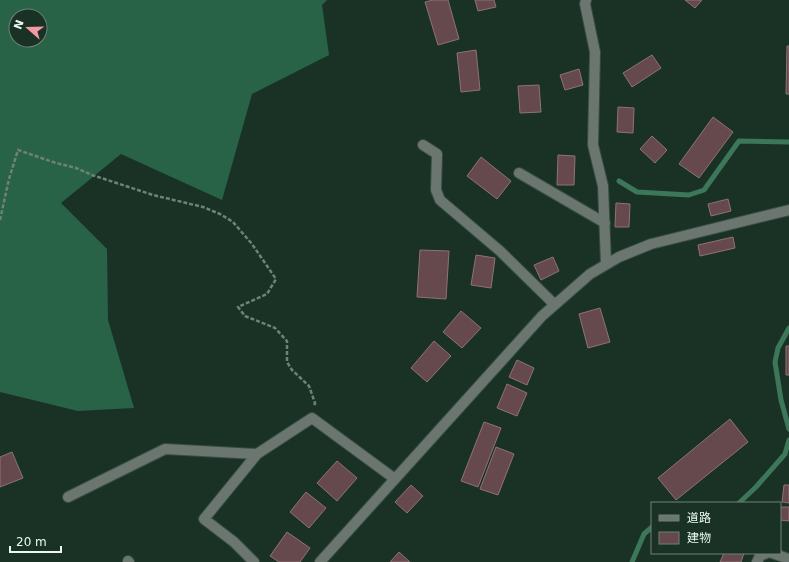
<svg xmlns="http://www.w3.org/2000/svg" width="789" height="562" font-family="'DejaVu Sans','Noto Sans JP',sans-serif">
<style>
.forest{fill:#286347;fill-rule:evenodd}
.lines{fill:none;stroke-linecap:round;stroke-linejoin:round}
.stream{stroke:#3c7759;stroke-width:5}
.building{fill:#65494c;stroke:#907274}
.minor-casing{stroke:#374e42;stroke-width:12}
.path{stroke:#6e8278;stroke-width:2.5;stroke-dasharray:4 2;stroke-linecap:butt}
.minor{stroke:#6a766f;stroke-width:10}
</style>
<rect width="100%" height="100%" fill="#1a3226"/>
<!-- forest -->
<path class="forest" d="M0 0H327L322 5 329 55 252 94 222 200 121 154 61 203 107 249 108 320 134 408 78 411 0 392ZM16 16H40V40H16Z"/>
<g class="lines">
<!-- stream -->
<path class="stream" d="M619 181 637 192 689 195 704 190 739 141 789 142
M789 328 778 348 775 362 781 400 789 429
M739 503 756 487 785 454 789 440
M632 562 644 534 652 527"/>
</g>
<!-- building -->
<path class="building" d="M433 0H448L459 39 438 45 425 2Z
M475 0H494L496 7 478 11Z
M685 0H702L695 8Z
M787 46H789V94H786Z
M476 50 480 90 461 92 457 53Z
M652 55 661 68 632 87 623 73Z
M579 69 583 85 565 90 560 75Z
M539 85 541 112 520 113 518 86Z
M618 107 634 108 633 133 617 132Z
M713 117 733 132 699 178 679 164Z
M652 136 667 150 655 163 640 149Z
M558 155 575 156 574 185H557Z
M481 157 511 181 497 199 467 176Z
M728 199 731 211 711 216 708 204Z
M616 203 630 204 629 227H615Z
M733 237 735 248 700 256 698 245Z
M420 250 449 251 446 299 417 297Z
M476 255 495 258 491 288 471 285Z
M553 257 559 271 541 280 534 265Z
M600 308 610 342 588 348 579 314Z
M461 311 481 328 462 348 443 332Z
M434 341 451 356 427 382 411 368Z
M786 346H789V375H786Z
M517 360 534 368 527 385 509 377Z
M507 384 527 393 517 416 497 408Z
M730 419 748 442 676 500 658 478Z
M484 422 501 428 478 487 461 481Z
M496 447 514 454 498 495 480 489Z
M12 452 23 478 0 487V457Z
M337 461 357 478 337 501 317 483Z
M411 485 423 496 407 513 395 502Z
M784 485H789V503L782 502Z
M306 492 326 508 309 528 290 512Z
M780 507H789V521L780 520Z
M287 532 310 548 300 562H279L270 556Z
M399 552 410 562H390Z
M724 553H744L741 562H720Z"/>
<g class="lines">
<!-- minor casing -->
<g class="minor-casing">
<path id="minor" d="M586 0 585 4 595 52 593 145 603 186 606 264
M423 145 437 154 436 190 440 200 500 251 554 304
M519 173 605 223
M68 497 165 449 257 454 312 418 395 479
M772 553 789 559
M128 561 129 562
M254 562 234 542 204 519 257 454
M320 562 542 316 590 274 619 257 651 244 789 210
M757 562 760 556 767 553"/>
</g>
<!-- path -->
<path class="path" d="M0 220 9 179 18 150 56 163 76 168 92 175 153 195 203 207 220 214 233 222 252 244 276 279 267 294 238 307 245 316 275 328 287 341V362L292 370 309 386 315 403 314 406"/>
<!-- minor -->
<use href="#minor" class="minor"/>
</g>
<!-- legend -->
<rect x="651" y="502" width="130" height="52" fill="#1a3226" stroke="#6d8177"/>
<rect x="659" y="515" width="20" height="6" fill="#6a766f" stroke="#6d8177"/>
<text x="687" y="522" font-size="12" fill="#eaf8f0">道路</text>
<rect x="659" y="532" width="20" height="12" fill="#65494c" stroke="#6d8177"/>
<text x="687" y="542" font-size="12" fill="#eaf8f0">建物</text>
<!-- north arrow -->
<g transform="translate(28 28) rotate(290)"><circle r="19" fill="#1a3226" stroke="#6d8177"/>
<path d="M0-3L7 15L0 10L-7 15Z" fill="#f49aa4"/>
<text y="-6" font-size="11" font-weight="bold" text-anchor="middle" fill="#eaf8f0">N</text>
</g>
<!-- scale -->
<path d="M10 546v6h51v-6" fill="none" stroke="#eaf8f0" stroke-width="2"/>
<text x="16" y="546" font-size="12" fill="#eaf8f0" stroke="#1a3226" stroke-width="3" paint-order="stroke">20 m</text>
</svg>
